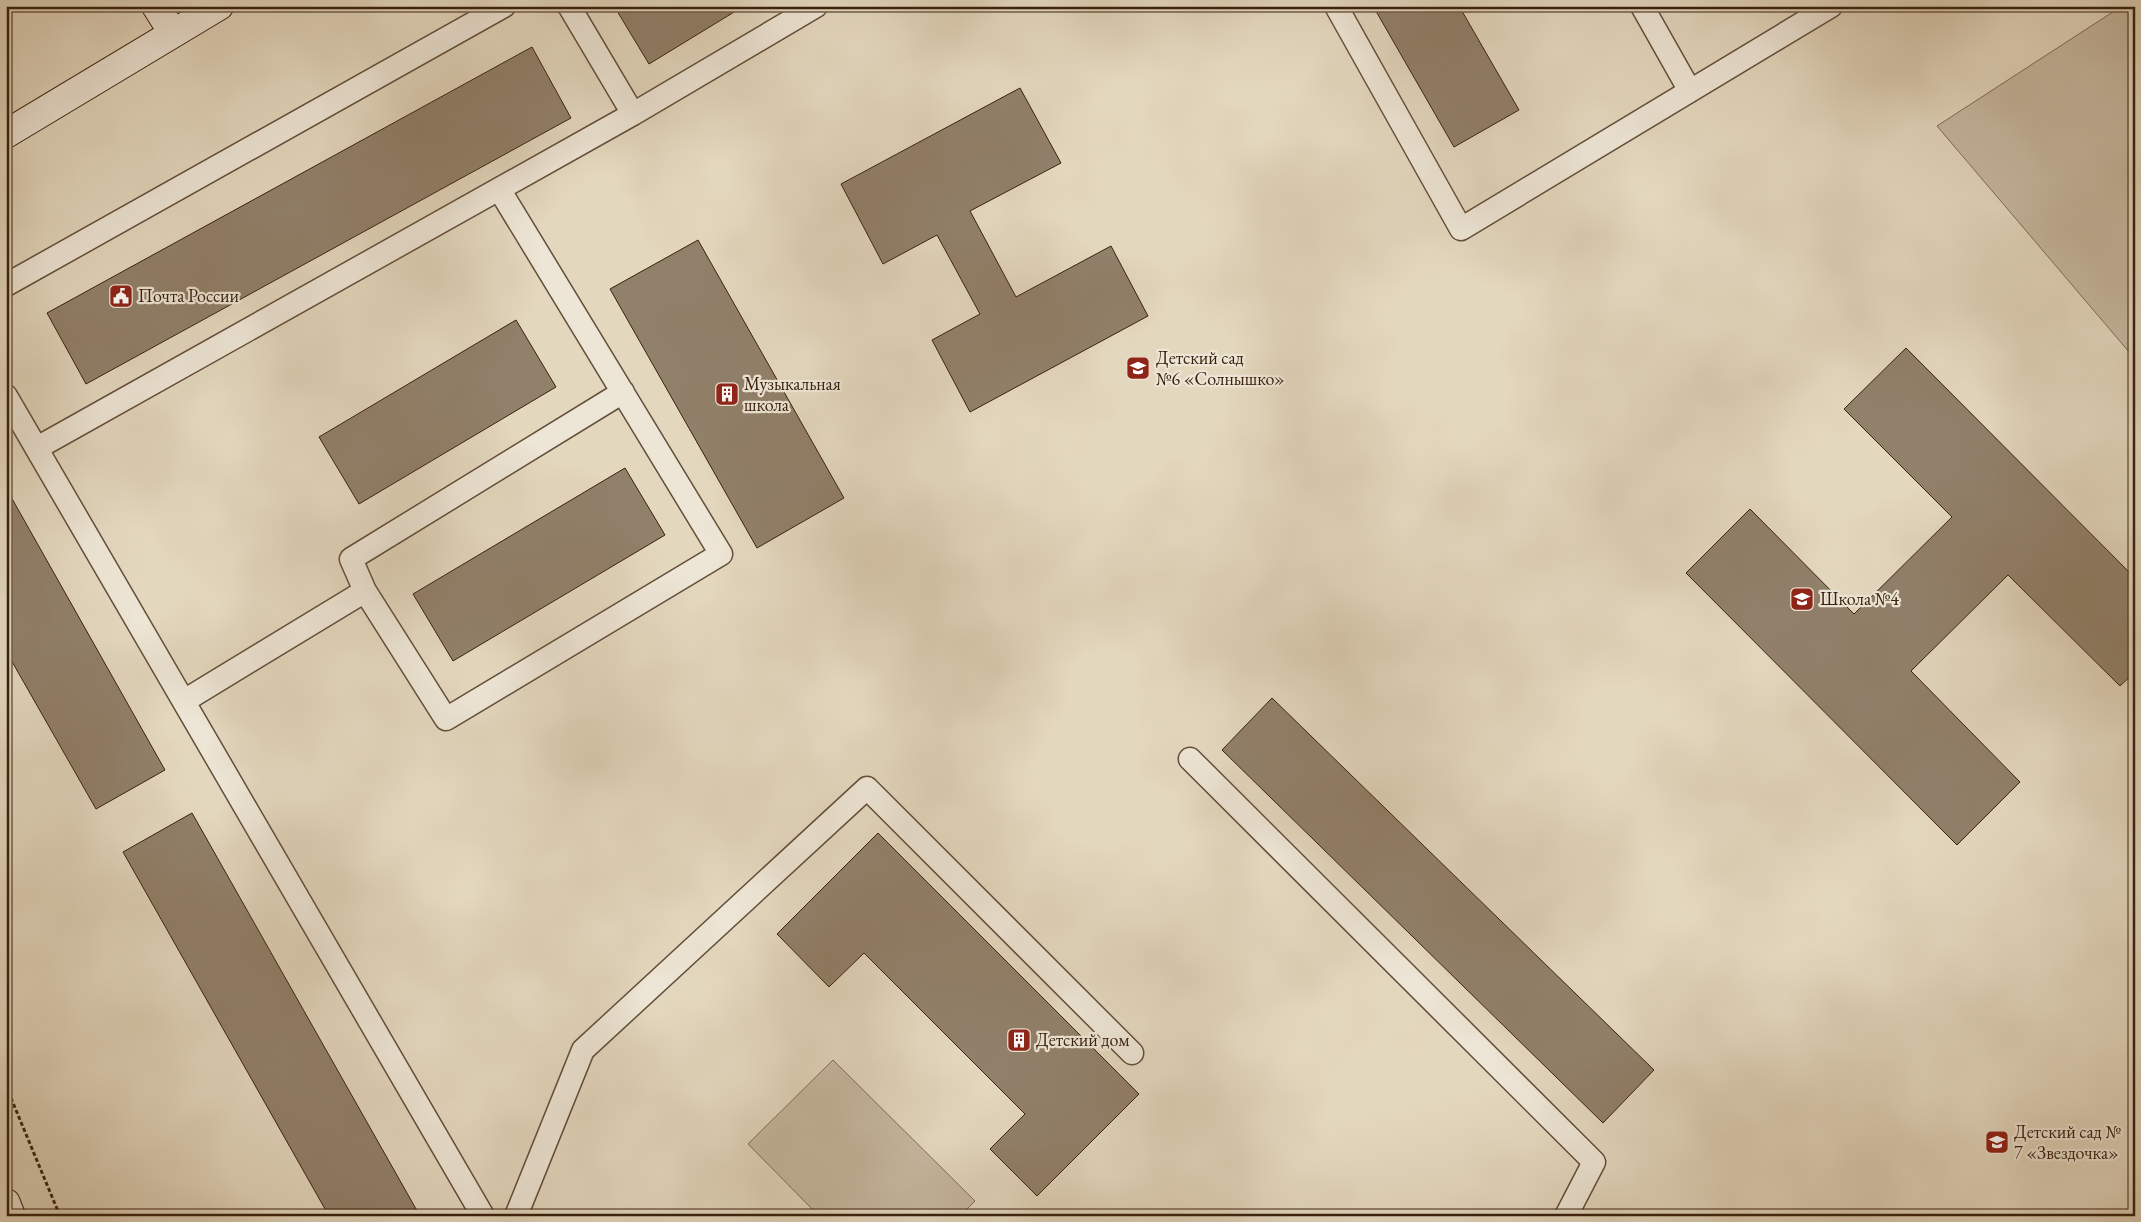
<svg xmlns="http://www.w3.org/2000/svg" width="2141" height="1222" font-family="'EB Garamond',serif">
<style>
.green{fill:#c6b8a0;stroke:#7f6c57}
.building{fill:#91806a;stroke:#38210e}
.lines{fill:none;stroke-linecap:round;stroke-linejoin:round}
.lane-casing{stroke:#634e3a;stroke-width:25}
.secondary-casing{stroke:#38210e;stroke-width:30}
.path{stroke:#38210e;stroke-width:3;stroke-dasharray:4 2.5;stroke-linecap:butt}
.lane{stroke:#ede5d5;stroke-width:22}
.secondary{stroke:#ede5d5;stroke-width:28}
.labels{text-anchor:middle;stroke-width:4.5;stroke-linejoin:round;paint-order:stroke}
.poi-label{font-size:18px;fill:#38210e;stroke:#ede5d5;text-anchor:start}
</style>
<rect width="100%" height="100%" fill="#e3d7be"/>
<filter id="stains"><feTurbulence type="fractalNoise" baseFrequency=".004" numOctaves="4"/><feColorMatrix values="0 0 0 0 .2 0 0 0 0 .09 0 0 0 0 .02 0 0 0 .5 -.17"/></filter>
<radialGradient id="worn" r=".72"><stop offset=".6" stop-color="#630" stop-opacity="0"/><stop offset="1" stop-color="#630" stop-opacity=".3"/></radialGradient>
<!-- green -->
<path class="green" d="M2122 6H2135V359L1937 126Z
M833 1060 975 1201 960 1216H819L748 1144Z"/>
<!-- building -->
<path class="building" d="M614 6H744L649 64Z
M1373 6H1459L1519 110 1454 147Z
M532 47 571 118 86 384 47 313Z
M1020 88 1061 163 970 211 1016 297 1111 246 1148 316 970 412 932 340 980 314 937 235 883 264 841 184Z
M698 240 844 498 757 548 610 289Z
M516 320 556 387 359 504 319 437Z
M1906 348 2135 578V672L2120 686 2008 575 1911 671 2020 782 1957 845 1686 573 1750 509 1854 614 1952 517 1844 409Z
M625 468 665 535 453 661 413 594Z
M6 488 165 770 96 809 6 651Z
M1272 698 1654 1070 1603 1123 1222 750Z
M192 813 420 1216H329L123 852Z
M878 833 1139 1094 1037 1196 990 1149 1025 1114 864 953 829 987 777 934Z"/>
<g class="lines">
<!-- lane casing -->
<g class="lane-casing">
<path id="lane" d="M1336 6 1461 229 1831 6
M1642 6 1690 91
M633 114 816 6
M6 285 504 6
M6 396 483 1216
M37 448 633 114 569 6
M365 591 351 559 623 392
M184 701 365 591 446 719 721 554 499 189
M1190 759 1594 1162 1566 1216
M516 1216 583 1050 867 788 1132 1053"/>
</g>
<!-- secondary casing -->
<g class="secondary-casing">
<path id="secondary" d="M156 6 173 33
M6 134 219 6
M6 1203 11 1216"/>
</g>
<!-- path -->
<path class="path" d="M6 1086 60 1216"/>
<!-- lane -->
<use href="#lane" class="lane"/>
<!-- secondary -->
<use href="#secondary" class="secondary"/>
</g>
<!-- icons -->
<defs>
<g id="civic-square" transform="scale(1.25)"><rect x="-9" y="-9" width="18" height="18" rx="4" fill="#8f2418" stroke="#ede5d5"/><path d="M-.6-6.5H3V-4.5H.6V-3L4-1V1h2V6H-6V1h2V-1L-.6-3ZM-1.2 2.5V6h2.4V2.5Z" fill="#fff"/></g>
<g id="school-square" transform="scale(1.25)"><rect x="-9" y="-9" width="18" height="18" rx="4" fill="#8f2418" stroke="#ede5d5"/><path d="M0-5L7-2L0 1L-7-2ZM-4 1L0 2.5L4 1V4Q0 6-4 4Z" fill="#fff"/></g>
<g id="building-square" transform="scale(1.25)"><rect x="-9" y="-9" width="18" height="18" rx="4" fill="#8f2418" stroke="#ede5d5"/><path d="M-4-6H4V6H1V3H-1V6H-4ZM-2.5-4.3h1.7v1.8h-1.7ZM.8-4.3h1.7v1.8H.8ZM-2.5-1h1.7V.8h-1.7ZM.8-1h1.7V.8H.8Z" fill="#fff"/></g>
</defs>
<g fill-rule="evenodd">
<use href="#civic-square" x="121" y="296"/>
<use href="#school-square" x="1138" y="368"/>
<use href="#building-square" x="727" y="394"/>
<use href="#school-square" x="1802" y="599"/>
<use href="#building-square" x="1019" y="1040"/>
<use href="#school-square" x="1997" y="1142"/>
</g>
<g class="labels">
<!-- poi labels -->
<g class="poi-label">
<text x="138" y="302">Почта России</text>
<text x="1156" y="364">Детский сад<tspan x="1156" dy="21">№6 «Солнышко»</tspan></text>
<text x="744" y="390">Музыкальная<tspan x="744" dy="21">школа</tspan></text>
<text x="1820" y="605">Школа №4</text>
<text x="1036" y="1046">Детский дом</text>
<text x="2014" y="1138">Детский сад №<tspan x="2014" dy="21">7 «Звездочка»</tspan></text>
</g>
</g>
<!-- margin -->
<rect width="2141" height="1222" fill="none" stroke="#e3d7be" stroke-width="25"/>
<rect x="8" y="8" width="2126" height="1207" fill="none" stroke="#38210e" stroke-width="2.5"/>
<rect x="12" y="12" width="2116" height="1197" fill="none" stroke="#38210e"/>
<rect width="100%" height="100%" filter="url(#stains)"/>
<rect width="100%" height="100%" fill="url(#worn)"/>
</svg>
